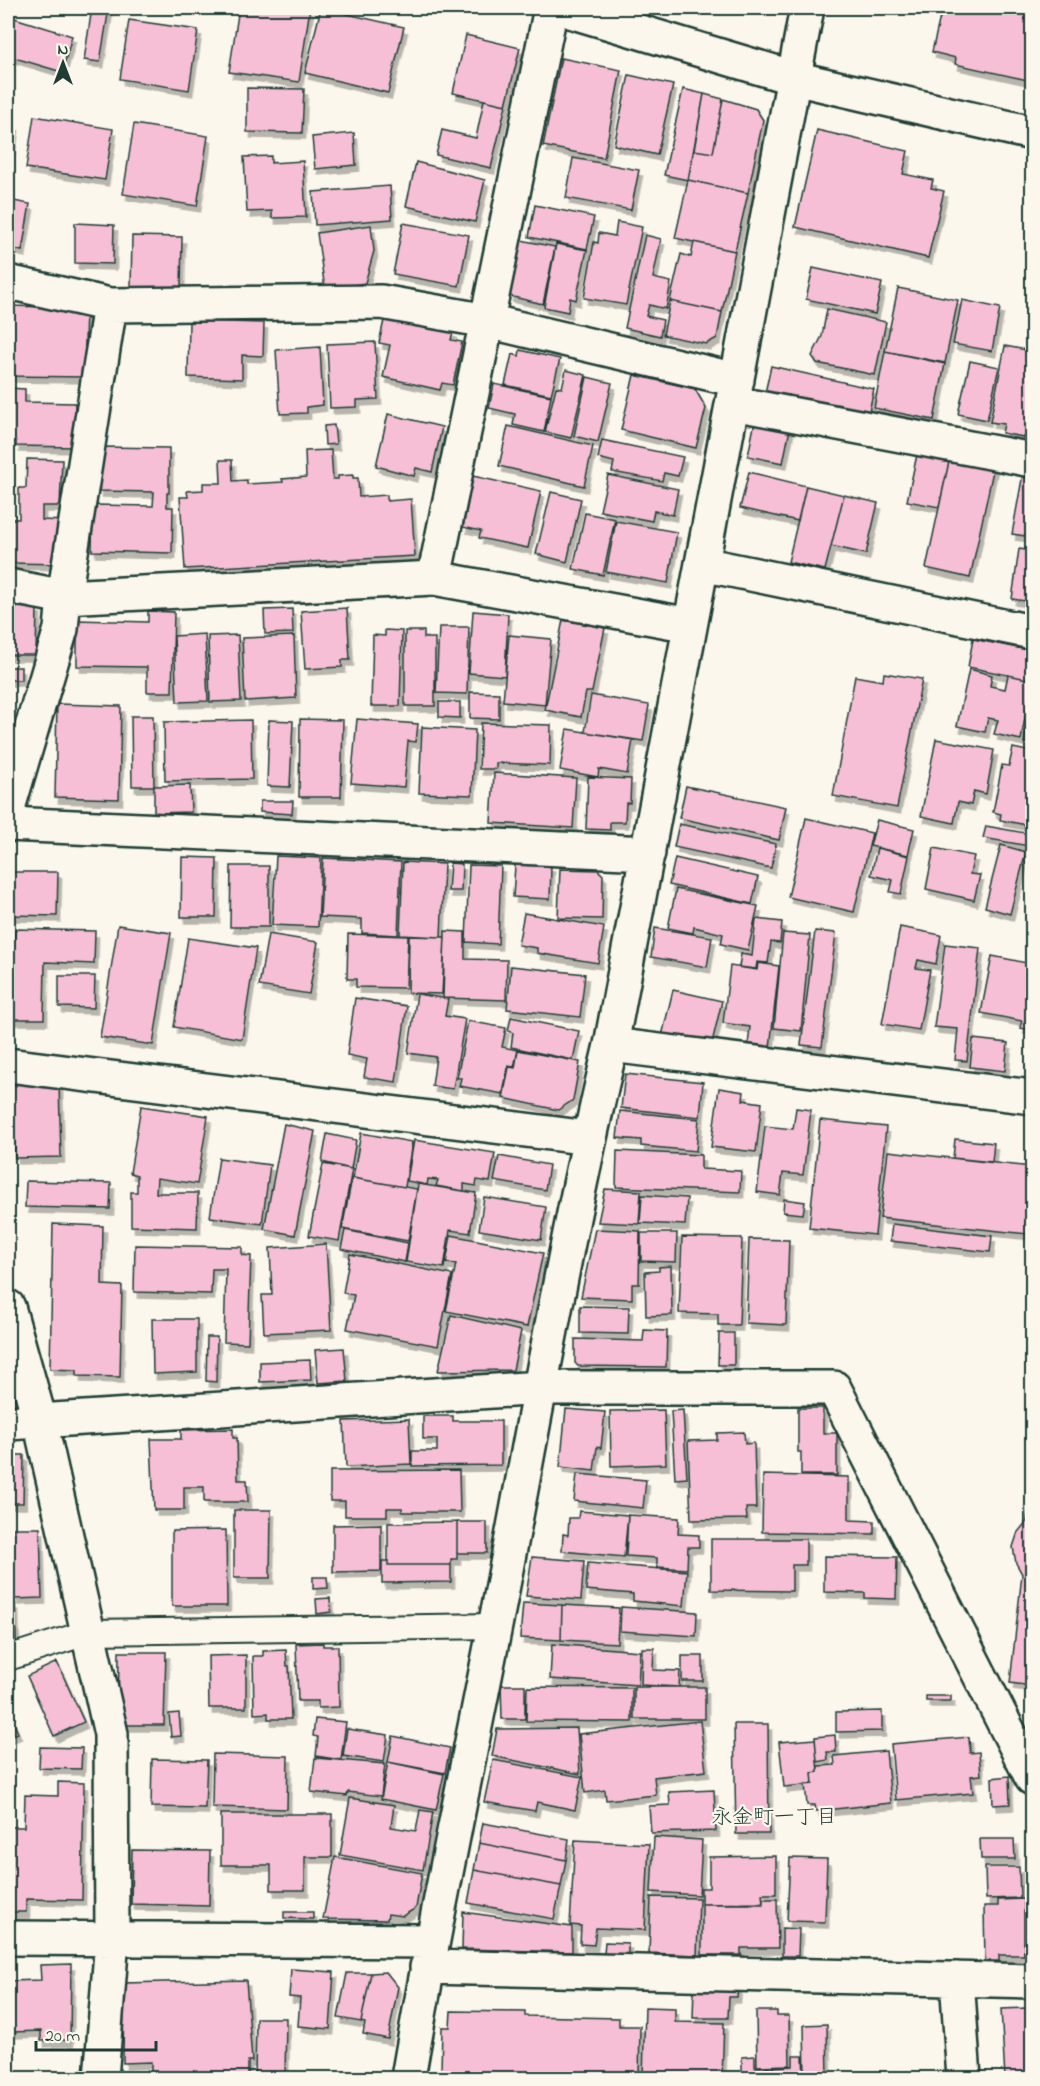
<svg xmlns="http://www.w3.org/2000/svg" width="1040" height="2086" font-family="'Indie Flower','Klee One',sans-serif">
<style>
.building{fill:#f7bfd5;stroke:#1f3d34;stroke-width:1.5;filter:url(#shadow)}
.lines{fill:none;stroke-linecap:round;stroke-linejoin:round}
.service-casing{stroke:#1f3d34;stroke-width:28}
.minor-casing{stroke:#1f3d34;stroke-width:38}
.tertiary-casing{stroke:#1f3d34;stroke-width:38}
.service{stroke:#fbf7ec;stroke-width:24}
.minor{stroke:#fbf7ec;stroke-width:33}
.tertiary{stroke:#fbf7ec;stroke-width:33}
.labels{text-anchor:middle;stroke-width:4.5;stroke-linejoin:round;paint-order:stroke}
.neighbourhood-label{font-size:21px;fill:#1f3d34;stroke:#fbf7ec}
</style>
<defs>
<filter id="shadow"><feDropShadow dx="3.5" dy="6" stdDeviation="0" flood-color="#0004"/></filter>
</defs>
<rect width="100%" height="100%" fill="#fbf7ec"/>
<filter id="ink" filterUnits="userSpaceOnUse"><feTurbulence type="fractalNoise" baseFrequency=".0167" numOctaves="2"/><feDisplacementMap in="SourceGraphic" scale="12" xChannelSelector="R" yChannelSelector="G"/><feConvolveMatrix kernelMatrix="1 2 1 2 8 2 1 2 1" color-interpolation-filters="sRGB"/></filter>
<g filter="url(#ink)">
<!-- building -->
<path class="building" d="M92 8H109L100 62 84 60Z
M239 8H310L299 82 229 72Z
M321 8 404 27 388 93 305 73Z
M942 8H1032V81L955 64 956 58 932 52Z
M8 16 72 36 62 72 8 56Z
M129 20 198 30 189 90 120 79Z
M466 35 520 48 506 105 453 93Z
M561 58 621 70 604 158 543 146Z
M629 75 673 85 657 155 614 145Z
M247 88 304 89 302 133 247 132Z
M683 89 704 94 688 180 664 175Z
M704 94 723 99 713 153 694 150Z
M723 99 756 109 763 120 748 193 688 180 694 150 713 153Z
M484 100 506 105 491 168 436 155 442 130 476 138Z
M34 116 113 129 105 180 26 168Z
M8 123 15 125 8 172Z
M134 124 208 136 197 206 123 194Z
M817 130 908 151 903 174 933 180 931 188 944 191 928 258 795 227Z
M354 133 356 165 315 169 312 137Z
M271 156V163L303 161 306 217 272 218V211L247 212 244 157Z
M573 158 639 170 631 210 566 198Z
M416 162 485 180 475 222 406 206Z
M688 180 748 193 735 251 675 238Z
M390 186 392 219 315 225 313 192Z
M8 200 30 204 22 251 8 248Z
M535 205 594 217 587 249 529 237Z
M617 222 642 227 626 305 584 298 594 242 598 243 599 233 615 236Z
M75 223 114 225 113 264 75 263Z
M403 223 469 235 459 286 393 274Z
M371 225 374 251 365 283 325 289 317 233Z
M645 235 661 239 653 278 671 282 666 309 649 305 646 316 663 320 660 336 625 328Z
M132 236 182 237 181 288H131Z
M521 240 555 247 543 304 509 296Z
M694 242 735 251 722 312 670 301 681 254 691 257Z
M556 244 587 250 576 300 570 298 568 312 544 307Z
M813 268 882 283 875 314 806 299Z
M898 288 958 300 945 363 885 351Z
M962 300 1000 308 992 351 953 344Z
M670 301 722 312 717 338 706 344 663 335Z
M8 306 86 308 84 377 8 376Z
M827 309 886 322 875 375 817 363 812 356 822 336Z
M385 316 453 332 451 340 462 342 453 385 442 383 440 390 383 377 390 345 379 343Z
M189 321 264 323 263 356 242 355V379L188 377Z
M375 342 378 399 357 400V407L330 408 327 344Z
M1005 346 1032 351V415L1028 438 1002 433 1004 424 990 422Z
M320 347 323 405 307 407V413L280 414 276 350Z
M520 350 560 359 551 395 505 385 512 354 519 356Z
M885 351 945 364 934 420 874 408Z
M970 361 999 367 987 420 958 414Z
M771 366 874 389 868 416 765 393Z
M566 370 586 375 571 438 545 432 556 387 562 388Z
M634 375 695 389 706 408 696 448 621 430Z
M587 377 612 383 598 442 574 436Z
M494 384 551 396 544 432 513 425 515 414 489 408Z
M8 388 25 389V402L75 403 74 447 16 446V441H8Z
M388 414 442 427 432 472 416 468 414 476 376 466Z
M756 416 791 424 783 463 748 456Z
M334 425 336 444 325 445 324 426Z
M508 426 593 446 584 486 499 466Z
M602 440 683 457 678 476 664 473 662 481 612 472 614 462 598 458Z
M100 447 169 448V493H167V507H173L172 553 92 551 93 505 153 506 154 492 99 491Z
M331 450 333 479H338V476L353 475V478H358L359 497 387 495V501L411 499 415 556 185 569 180 497H188L187 491 203 490V483H221L220 460H232L233 481 247 480V484L283 482 282 479 306 477 305 451Z
M918 450 950 457 939 507 907 501Z
M8 452H10L9 498H8Z
M950 457 994 466 970 578 926 568Z
M27 459 62 460 60 506H42V520L64 521 63 564 8 563V519H19V488H26Z
M1024 468 1032 470V537L1012 534Z
M749 472 806 486 798 521 740 508Z
M608 475 678 489 673 515 654 511 652 521 600 511Z
M473 476 541 491 528 548 479 538 481 531 463 527Z
M806 486 844 495 825 570 788 562Z
M551 492 581 499 567 562 536 554Z
M844 495 878 503 866 554 831 546Z
M585 513 615 519 603 575 573 569Z
M616 521 677 532 668 583 606 572Z
M1019 549 1032 551V602L1012 599Z
M8 607 37 608 36 655H8Z
M347 608 350 660H342V667L305 669 301 611Z
M292 609 293 633 265 634 264 610Z
M148 611 174 612 172 692H147V667L77 666V620L148 622Z
M473 611 508 614 505 676 469 673Z
M563 620 605 628 592 692H586L581 717 545 710Z
M439 627H469L467 694 436 693Z
M385 630 402 631 400 706H371L373 635 385 636Z
M405 631H424V638H435V706H405Z
M205 634 208 701 177 702 174 636Z
M238 635 241 701 210 702 208 636Z
M509 635 551 639 545 705 503 701Z
M294 636 296 698 245 701 242 638Z
M973 639 1032 651V680L968 667Z
M8 667H21V680H8Z
M969 669 992 675 990 686 1005 689 1008 675 1032 680 1021 740 994 734 998 720 988 718 985 732 957 726Z
M884 673 922 679 897 808 833 796 855 676 883 681Z
M470 692 499 693V719L470 718Z
M591 695 649 705 643 741 585 732Z
M439 702H460V718L439 717Z
M1032 703V745L1024 743Z
M57 704 121 706 119 799 55 797Z
M131 716H153L154 786H132Z
M300 719 343 720 341 797H299Z
M357 719 418 724 416 742 408 741 404 787 351 783Z
M251 720 252 779 165 781 164 722Z
M269 720 293 721 290 787 267 786Z
M481 723 551 725 550 765 496 763V769H479Z
M422 727 475 730 472 795 419 793Z
M567 729 633 740 627 774 599 769 598 777 560 770Z
M936 739 994 750 986 794 974 791 971 805 958 802 954 823 921 816Z
M1013 748 1032 752V826L1000 820 1001 814 993 812 1002 765 1009 766Z
M494 773 576 778 573 828 491 823Z
M588 777 631 779 630 803H626L625 822H610V830L586 829Z
M190 785 191 812 154 813V786Z
M686 786 786 807 779 840 679 818Z
M260 801H293L292 814 260 812Z
M806 818 872 833 854 912 788 897Z
M877 820 914 829 908 855 870 846Z
M679 824 776 844 771 868 674 847Z
M986 826 1031 834 1029 846 983 838Z
M1001 845 1026 852 1010 914 985 907Z
M877 848 909 856 901 894 890 892 893 880 871 875Z
M934 848 974 856 970 874 980 875 974 900 926 889Z
M276 856 321 858 318 927 272 925Z
M182 857 217 858 216 917H181Z
M323 858 401 862 398 935 362 933V919L320 917Z
M675 858 758 877 752 904 669 885Z
M403 862 444 864 441 937 400 935Z
M450 863 462 864 461 891H448Z
M469 865 501 866 498 944 466 942Z
M515 865 551 866 550 899 513 897Z
M231 866H269V927H230Z
M560 869 598 870 603 875 602 919 558 918Z
M11 872H58L57 916 10 915Z
M676 889 758 906 748 950 721 944 723 934 694 927 693 933 668 928Z
M524 913 604 927 598 963 537 953V948L518 945Z
M756 919 782 922 780 943 771 942 768 963 757 962 756 969 739 967 741 954 752 956Z
M118 925 171 933 153 1045 100 1037Z
M900 927 941 935 936 964 918 960 916 968 930 970 919 1030 882 1024Z
M655 928 712 937 707 967 651 957Z
M15 929 95 931 94 964 45 962 44 1019H8L9 946H14Z
M445 931 465 932V959L507 960 506 1000 443 998Z
M815 931 836 933 822 1047 801 1045Z
M783 933 810 935 801 1031 774 1028Z
M268 934 318 942 309 994 259 986Z
M348 934 408 936 406 988 356 987V979H347Z
M409 936 445 937 442 994 408 993Z
M188 938 256 948 242 1039 174 1027Z
M945 944 980 948 967 1061 955 1060 958 1029 934 1027Z
M992 956 1032 964V1030L1020 1028 1022 1021 981 1013Z
M758 963 779 966 770 1048 748 1046 750 1027 723 1023 730 966 757 970Z
M511 966 585 974 580 1017 507 1009Z
M59 976H95L94 1008 59 1007Z
M673 990 722 1001 711 1047 662 1036Z
M417 994 448 999 445 1016 465 1019 453 1089 432 1086 436 1057 408 1053Z
M355 998 407 1006 396 1082 364 1077 367 1059 347 1055Z
M511 1017 579 1031 573 1060 511 1047 513 1033 508 1031Z
M468 1021 506 1028 502 1047 518 1050 514 1067 508 1066 503 1094 459 1086 461 1078H457Z
M973 1039 1008 1043 1005 1071 970 1067Z
M518 1050 580 1062 573 1100 558 1110 503 1098 509 1067 515 1068Z
M625 1074 703 1082 700 1117 621 1108Z
M16 1078 59 1084 61 1157 15 1158 13 1086H16Z
M719 1088 744 1092 743 1100 762 1103 756 1152 711 1147Z
M141 1106 208 1116 197 1184 157 1178 156 1193H198L197 1228 131 1226V1192H137V1175L130 1173Z
M796 1108 811 1110 803 1175 783 1173 780 1195 757 1192 765 1126 793 1129Z
M620 1111 699 1119 696 1151 641 1146V1140L617 1138Z
M820 1120 886 1127 875 1235 809 1228Z
M284 1124 315 1131 295 1235 264 1229Z
M361 1133 412 1142 405 1187 353 1178Z
M327 1134 356 1140 351 1169 322 1162Z
M955 1139 994 1143 992 1162 953 1158Z
M414 1140 495 1153 490 1182 477 1180 476 1186 464 1184V1191L436 1186 438 1180 428 1179 427 1185 407 1181Z
M617 1151 701 1155V1169L741 1171 740 1192 616 1187Z
M888 1151 1032 1167V1196L1028 1234 880 1218Z
M499 1156 549 1165 545 1190 494 1181Z
M219 1158 270 1165 262 1224 210 1217Z
M323 1164 352 1169 339 1241 309 1236Z
M352 1178 417 1189 408 1241 342 1229Z
M26 1181 111 1183 110 1209 25 1207Z
M418 1184 476 1193 470 1233 450 1230 444 1268 406 1262Z
M605 1189 641 1191 639 1224 598 1222Z
M642 1195 687 1198 685 1225 640 1223Z
M484 1197 546 1207 541 1240 479 1230Z
M784 1199 805 1202 803 1214 783 1212Z
M53 1224 103 1226 102 1285 122 1286 120 1377 77 1376V1370L50 1369Z
M892 1224 992 1236 990 1252 890 1241Z
M595 1229 640 1231 639 1284H632V1299L581 1297Z
M345 1230 408 1243 405 1262 341 1249Z
M641 1233H677L676 1262 641 1261Z
M451 1235 543 1253 527 1327 446 1311 456 1264 446 1263Z
M682 1237 742 1238 739 1325H718V1314L679 1313Z
M749 1239 789 1240 786 1325 746 1323Z
M326 1244 331 1330 264 1333 262 1295H272L270 1248Z
M135 1245 242 1247V1255L251 1256 248 1343 224 1342 226 1269H212L211 1294 134 1292Z
M350 1254 452 1275 438 1346 347 1329 354 1295 343 1293Z
M671 1266 672 1315 646 1316 645 1272 659 1271V1267Z
M580 1306 629 1307 628 1334 580 1333Z
M451 1315 521 1331 513 1370 438 1371Z
M152 1319H197V1372L153 1374Z
M644 1330 667 1331 666 1367 578 1366 575 1363V1339L643 1341Z
M719 1333H734V1365H718Z
M207 1337H217L216 1382 206 1381Z
M344 1348 347 1381 318 1383 315 1350Z
M310 1360 311 1380 260 1382V1362Z
M798 1408H823V1433H837V1475H801V1452H798Z
M566 1409 605 1412 601 1448 597 1447 594 1471 560 1467Z
M664 1410 666 1464 611 1466 610 1411Z
M683 1410 687 1478 675 1479 671 1411Z
M423 1416H453V1421H501V1465L412 1466V1451H437V1439H423Z
M409 1419 411 1464 346 1467 344 1421Z
M233 1429V1438H237L238 1480H247L248 1502H204V1487H184V1510H154L151 1439H181V1430Z
M744 1432 745 1444 754 1443 756 1508H746L747 1519 691 1520 688 1441 717 1440V1433Z
M8 1455H24L23 1503H8Z
M459 1470 460 1512H402V1508H387V1516H345V1501H330V1471Z
M577 1474 646 1480 643 1508 574 1501Z
M763 1475 849 1477V1520L874 1521V1534L762 1532Z
M1030 1488 1032 1489V1686L1010 1683 1022 1574 1016 1563 1013 1547 1018 1532 1027 1521Z
M234 1510H271L270 1578H234Z
M579 1511 628 1515 624 1557 562 1551 563 1534 568 1535 569 1518H578Z
M628 1515 679 1518 678 1534 699 1535V1547H688L687 1569 657 1567V1558L626 1556Z
M457 1522V1559H451V1565H388V1523Z
M457 1522H487V1553H457Z
M381 1524V1571L333 1572V1525Z
M13 1528H40L42 1598 14 1599V1578H8V1565H14Z
M226 1530 227 1606H172V1531Z
M711 1539H806V1565H792V1591L711 1590Z
M824 1556 897 1557 896 1599 865 1598V1593L824 1592Z
M532 1557 584 1561 581 1600 526 1596Z
M382 1561H388V1565H451V1582L382 1583Z
M588 1563 687 1571 684 1606 633 1601V1594L586 1590Z
M313 1577H327L328 1588 313 1589Z
M330 1598 331 1612 317 1614 316 1599Z
M523 1603 562 1605 561 1640 520 1638Z
M8 1604H15L16 1640 8 1641Z
M562 1605 619 1608 617 1643 561 1640Z
M621 1607 697 1612 696 1636 620 1631Z
M323 1643V1646H338L339 1707 318 1708V1701H298L296 1644Z
M552 1644 640 1651 638 1685 550 1679Z
M642 1648H654L653 1670 680 1671 679 1687 641 1685Z
M286 1650 287 1666H289L291 1719H268V1713L254 1714 253 1656H263V1651Z
M119 1652H166L164 1725H118Z
M246 1655V1708H209L208 1656Z
M682 1656H703V1681H682Z
M57 1662 84 1722 54 1736 27 1676Z
M501 1685H525V1719H502Z
M527 1687 632 1688V1722L526 1721Z
M634 1687H705V1719H634Z
M926 1696H951V1701H926Z
M8 1710 18 1733 8 1737Z
M882 1711V1731L836 1732V1712Z
M179 1713 181 1736 171 1737 169 1714Z
M315 1719 346 1722 341 1760 316 1756 318 1737 313 1736Z
M700 1721 706 1771 654 1777 656 1795 606 1800 605 1790 585 1793 579 1734Z
M734 1724H768L769 1834H736Z
M577 1728 580 1774 492 1756 497 1729Z
M347 1729 388 1735 384 1762 343 1756Z
M835 1735 836 1752H827L828 1760 817 1762 815 1737Z
M393 1736 450 1748 445 1773 388 1762Z
M969 1737 970 1753 979 1752 981 1775 971 1776 973 1793 896 1800 891 1744Z
M815 1739 818 1772 812 1773 813 1784 784 1787 779 1742Z
M40 1747 82 1748 81 1769 39 1768Z
M886 1751 891 1803 816 1811 815 1805H807L805 1784H813L812 1773 818 1772V1766L835 1765 834 1756Z
M213 1754 288 1756 287 1809 212 1807Z
M315 1758 385 1764 381 1796 348 1792 347 1796 311 1792Z
M152 1759 207 1760 205 1808 151 1807Z
M493 1760 582 1777 575 1810 537 1802 535 1811 484 1802Z
M388 1762 444 1774 436 1810 381 1799Z
M1009 1776 1010 1804 993 1805 992 1778Z
M58 1782 84 1783 82 1900 26 1899V1912H8V1827H24L25 1795 58 1796Z
M714 1790 716 1831 651 1833 649 1806 670 1805 669 1792Z
M350 1798 394 1805 391 1827 416 1831 420 1810 433 1812 423 1870 340 1855Z
M221 1814H332V1857H305V1890H271V1865H221Z
M483 1823 569 1839 566 1860 479 1843Z
M654 1837 702 1840 699 1895 651 1892Z
M980 1839H1014L1015 1859H981Z
M575 1840 649 1844 645 1930 596 1928 594 1945 580 1944 581 1926 570 1925Z
M479 1843 566 1860 561 1886 474 1870Z
M132 1850 210 1851 209 1906 131 1904Z
M776 1856V1894H762L763 1903 701 1904V1888H709V1857Z
M335 1857 422 1873 416 1908 403 1916 388 1914 387 1920 323 1919Z
M790 1858 827 1859 825 1922 787 1921Z
M985 1867H1019L1020 1898 986 1899Z
M474 1870 561 1886 554 1919 468 1903Z
M651 1897 699 1898 697 1955 649 1953Z
M763 1899H777L778 1948H741V1955H702V1904H763Z
M1024 1899V1955H999V1961H985L984 1906H998V1900Z
M284 1912H313V1919L284 1918Z
M463 1912 572 1927V1952L462 1949Z
M782 1928 799 1929 798 1956H782Z
M605 1942 628 1943V1955L604 1954Z
M71 1964 70 2040 41 2041V2031L11 2032 12 2040H8V1981L41 1980 40 1965Z
M291 1969 334 1972 330 2029 298 2026 300 1998 289 1997Z
M386 1972 398 1987 388 2039 363 2034 365 2023 361 2022 371 1973Z
M347 1973H371L361 2022 338 2018Z
M246 1980 252 2061H248V2078H151V2062L123 2063 124 1983Z
M694 1986 738 1987 737 1997H729L728 2018H693Z
M645 2007 675 2008V2022L724 2023 722 2078H643Z
M1027 2008 1032 2010V2078H1005L1001 2009Z
M451 2011 525 2012V2016L619 2018V2026H640L639 2078H509V2073L441 2072 442 2027H450Z
M756 2011H777V2016H789L790 2065 757 2066Z
M256 2018H286L285 2078H255Z
M827 2024 828 2078H805L804 2025Z
M755 2056V2067H773V2078H742V2057Z
M793 2056H803L804 2078H774V2067L793 2066Z
M118 2073H142V2078H118Z"/>
<g class="lines">
<!-- service casing -->
<g class="service-casing">
<path id="service" d="M8 1658 89 1632 495 1626"/>
</g>
<!-- minor casing -->
<g class="minor-casing">
<path id="minor" d="M8 282 110 305 381 302 487 321 737 380
M733 403 1032 460
M702 564 1032 632
M434 578 551 8
M8 586 64 597 434 578 690 625
M8 808 61 629 64 597 110 305
M8 824 648 853
M611 1045 1032 1097
M8 1307 40 1421 111 1734 112 1939 101 2078
M8 1423 541 1388H834L1032 1778
M8 1938 431 1941
M427 1967 1032 1981
M957 1979 964 2078
M408 2078C436 1912 472 1746 504 1580 538 1401 569 1222 611 1045L807 8"/>
</g>
<!-- tertiary casing -->
<g class="tertiary-casing">
<path id="tertiary" d="M560 8 794 78 1032 133
M8 1065 589 1138"/>
</g>
<!-- service -->
<use href="#service" class="service"/>
<!-- minor -->
<use href="#minor" class="minor"/>
<!-- tertiary -->
<use href="#tertiary" class="tertiary"/>
</g>
</g>
<g class="labels">
<!-- neighbourhood labels -->
<g class="neighbourhood-label">
<text x="774" y="1823">永金町一丁目</text>
</g>
</g>
<!-- margin -->
<rect width="1040" height="2086" fill="none" stroke="#fbf7ec" stroke-width="30"/>
<rect x="15" y="15" width="1010" height="2056" fill="none" stroke="#1f3d34" stroke-width="2" filter="url(#ink)"/>
<!-- north arrow -->
<g transform="translate(63 63)" stroke="#fbf7ec" stroke-width="4.5" paint-order="stroke">
<path d="M0-4.5L10 22L0 15L-10 22Z" fill="#1f3d34"/>
<text y="-9" font-size="16" font-weight="bold" text-anchor="middle" fill="#1f3d34">N</text>
</g>
<!-- scale -->
<path d="M36 2041v9h120v-9" fill="none" stroke="#1f3d34" stroke-width="3"/>
<text x="45" y="2041" font-size="18" fill="#1f3d34" stroke="#fbf7ec" stroke-width="4.5" paint-order="stroke">20 m</text>
</svg>
